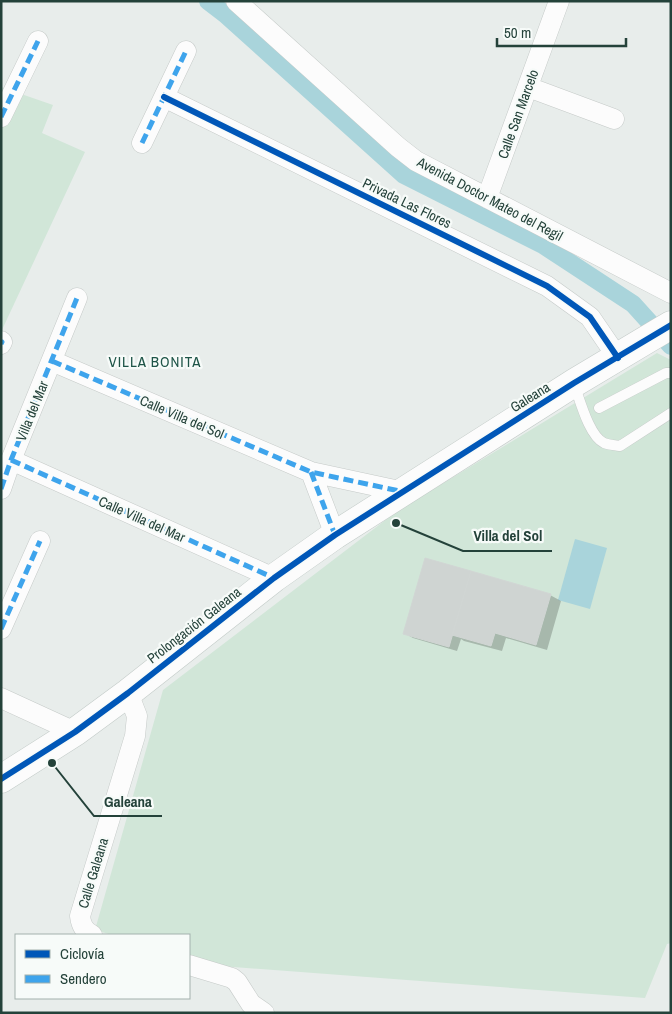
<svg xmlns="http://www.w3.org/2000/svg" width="672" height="1014" font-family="'Archivo Narrow',sans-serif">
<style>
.green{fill:#d1e6d8}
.water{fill:#a9d4db}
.shadow{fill:#0003}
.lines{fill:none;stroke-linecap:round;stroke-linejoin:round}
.canal{stroke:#a9d4db;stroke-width:18}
.building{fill:#cfd4d2;stroke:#d1d6d4}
.lane-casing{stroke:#c5cac8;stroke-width:11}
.street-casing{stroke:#c5cac8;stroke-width:21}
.secondary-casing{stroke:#c3cbc8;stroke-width:29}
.lane{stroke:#fcfcfc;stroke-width:10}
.street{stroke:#fcfcfc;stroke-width:20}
.secondary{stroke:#fcfcfc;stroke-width:28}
.quiet{stroke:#3ea4ec;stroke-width:5;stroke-dasharray:10 5;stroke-linecap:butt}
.cycleway-casing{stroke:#f7fbf9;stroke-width:9}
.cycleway{stroke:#0057b8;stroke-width:6}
.labels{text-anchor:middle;stroke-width:4.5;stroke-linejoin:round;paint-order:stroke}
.street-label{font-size:14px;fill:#24423a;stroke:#f7fbf9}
.neighbourhood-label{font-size:15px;letter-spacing:1px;fill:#1f5548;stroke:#f7fbf9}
.leader{fill:none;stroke:#24423a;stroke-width:2}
.callout-dot{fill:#24423a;stroke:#f7fbf9;stroke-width:2}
.callout-label{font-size:15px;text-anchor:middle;font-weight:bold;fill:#24423a;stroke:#f7fbf9;stroke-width:4.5;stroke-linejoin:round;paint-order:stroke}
</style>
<rect width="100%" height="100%" fill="#e8edeb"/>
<!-- green -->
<path class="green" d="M1 87 53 105 42 133 85 152 1 332Z
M657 353 671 360V943L667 944 645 998 207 965 189 959V935H112L95 930 163 690 396 512Z"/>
<!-- water -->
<path class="water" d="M575 539 607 548 590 609 558 600Z"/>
<!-- shadow -->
<path class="shadow" d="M550 595 561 601 547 650 506 638 502 651 464 641 461 639 457 651 413 638 404 633Z"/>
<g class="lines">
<!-- canal -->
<path class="canal" d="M208 1 225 14 404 175 543 245 633 304 671 346"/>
</g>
<!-- building -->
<path class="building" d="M425 558 471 571 449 647 403 634Z
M471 571 551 594 536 645 495 633 491 646 452 635Z"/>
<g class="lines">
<!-- lane casing -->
<g class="lane-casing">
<path id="lane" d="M574 384C580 400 589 436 604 443 609 445 615 445 620 446L671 413
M599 408 666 373H671"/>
</g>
<!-- street casing -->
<g class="street-casing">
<path id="street" d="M236 1 398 147 416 161 671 293
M528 87 614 119
M164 97 547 286 590 317 618 358
M1 117 38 41
M142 143 186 51
M487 198 559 1
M1 341 2 342 1 344
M52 361 311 472 404 492
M11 460 274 578
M311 472 335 535
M1 489 11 460 77 298
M1 629 40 541
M1 698 75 732
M92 935C84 931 81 925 80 916L135 736 137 716 128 693
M189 965 232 978 237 982 251 1004 264 1013"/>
</g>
<!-- secondary casing -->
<g class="secondary-casing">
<path id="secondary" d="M1 779 75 732 128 693 274 578 335 535 574 383 671 325"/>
</g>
<!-- lane -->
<use href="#lane" class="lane"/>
<!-- street -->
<use href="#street" class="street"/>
<!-- secondary -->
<use href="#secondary" class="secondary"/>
<!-- quiet -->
<path class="quiet" d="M1 117 38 41
M142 143 186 51
M1 341 2 342 1 344
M52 361 311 472 404 492
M11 460 274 578
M311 472 335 535
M1 489 11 460 77 298
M1 629 40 541"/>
<!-- cycleway casing -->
<g class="cycleway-casing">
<path id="cycleway" d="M164 97 547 286 590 317 618 358
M1 779 75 732 128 693 274 578 335 535 574 383 671 325"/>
</g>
<!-- cycleway -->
<use href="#cycleway" class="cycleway"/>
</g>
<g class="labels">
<!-- street labels -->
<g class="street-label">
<text transform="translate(518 114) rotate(-70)" y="5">Calle San Marcelo</text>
<text transform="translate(490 199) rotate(28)" y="5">Avenida Doctor Mateo del Regil</text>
<text transform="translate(407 203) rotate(26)" y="5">Privada Las Flores</text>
<text transform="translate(530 397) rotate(-32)" y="5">Galeana</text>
<text transform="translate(32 411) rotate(-68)" y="5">Villa del Mar</text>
<text transform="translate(182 417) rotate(23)" y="5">Calle Villa del Sol</text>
<text transform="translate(142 519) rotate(24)" y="5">Calle Villa del Mar</text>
<text transform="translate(194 625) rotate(-38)" y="5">Prolongación Galeana</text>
<text transform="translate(93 873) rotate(-73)" y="5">Calle Galeana</text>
</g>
<!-- neighbourhood labels -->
<g class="neighbourhood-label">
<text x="155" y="367">VILLA BONITA</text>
</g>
</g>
<!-- callouts -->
<path class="leader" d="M396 523L463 551H552M52 763L94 816H162"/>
<g class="callout-dot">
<circle cx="396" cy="523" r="5"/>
<circle cx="52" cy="763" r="5"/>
</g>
<g class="callout-label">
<text x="508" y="541">Villa del Sol</text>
<text x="128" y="807">Galeana</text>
</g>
<!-- border -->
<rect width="672" height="1014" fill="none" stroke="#24423a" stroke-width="5"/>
<!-- legend -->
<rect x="15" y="934" width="175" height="65" fill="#f7fbf9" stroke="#a3b1ad"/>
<rect x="25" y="950" width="25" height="8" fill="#0057b8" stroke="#a3b1ad"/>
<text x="60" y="959" font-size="15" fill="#24423a">Ciclovía</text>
<rect x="25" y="975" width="25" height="8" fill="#3ea4ec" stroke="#a3b1ad"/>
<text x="60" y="984" font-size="15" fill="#24423a">Sendero</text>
<!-- scale -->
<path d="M497 38v8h129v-8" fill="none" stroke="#24423a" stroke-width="2.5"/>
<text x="504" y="38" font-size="15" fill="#24423a" stroke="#f7fbf9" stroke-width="4" paint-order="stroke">50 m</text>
</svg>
